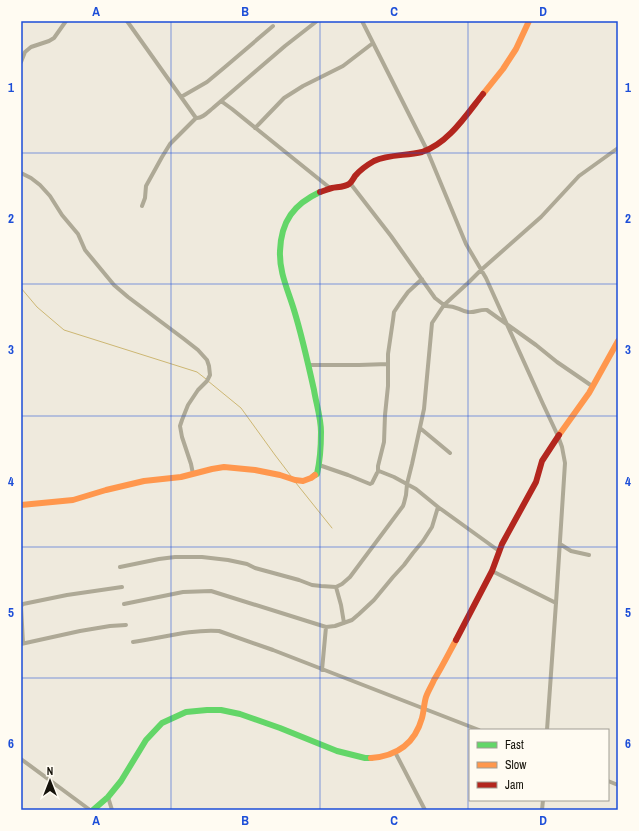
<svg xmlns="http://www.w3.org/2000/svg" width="639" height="831" font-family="'Archivo Narrow',sans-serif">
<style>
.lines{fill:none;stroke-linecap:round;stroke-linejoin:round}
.stream{stroke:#cdb773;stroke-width:1}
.street{stroke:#aea996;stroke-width:4}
.fast{stroke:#63d668;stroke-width:6}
.slow{stroke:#ff974d;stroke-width:6}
.jam{stroke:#b3261e;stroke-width:6}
.grid{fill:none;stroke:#1d4ed8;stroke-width:1;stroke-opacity:0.55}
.neatline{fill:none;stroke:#1d4ed8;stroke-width:1.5}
.grid-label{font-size:13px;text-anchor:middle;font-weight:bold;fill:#1d4ed8}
</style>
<rect width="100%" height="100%" fill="#efeadd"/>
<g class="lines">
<!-- stream -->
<path class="stream" d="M21 288 37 307 64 330 197 372 206 379
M208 381 241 408 275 455 291 476
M296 483 332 528"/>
<!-- street -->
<path class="street" d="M127 21 196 118C202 119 208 112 213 108L285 46 317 21
M362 21 427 150 466 244 486 278 543 404 558 436 562 447 565 463 556 603 547 730
M21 62 25 52 31 47 49 41 54 38 66 21
M181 97 207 82 225 67 273 26
M221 101 232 109 330 188
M255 128 284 98 303 86 343 66 373 43
M21 173 31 178 40 185 50 196 62 215 78 234 85 250 114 285 128 297 184 339 198 350 207 360 209 366 210 375 207 381 198 390 188 405 182 420 180 426 182 437 191 464 193 474
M142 206 145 198 146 186 162 157 170 144 196 118
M444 305 469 282 481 270 541 217 579 176 618 148
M444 306C456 305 458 310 468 312 475 313 480 309 487 310L536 345 557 362 592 386
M309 365H359L388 364
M420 428 450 453
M319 465 348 475 370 484 372 483 377 473 379 471 394 477 416 489 438 507 499 551
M378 472V466L384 442 385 415 388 386V354L393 320 394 312 400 303 408 292 422 279
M560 544 571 551 589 555
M120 567 159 559 175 557H202L228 560 247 564 255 568 299 580 312 585 321 586 336 587 342 584 350 577 403 506 404 503 406 495 407 484 412 464 424 409 432 323 444 305 435 298 391 236 350 183
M492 571 556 603
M336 587 341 605 344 623
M124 604 183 592 211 591 326 627 335 626 352 620 359 614 374 600 393 577 404 565 413 553 423 541 432 527 438 507
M21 606 23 604 67 595 122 587
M21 606 23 643
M133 642C161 638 191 629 219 631L273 650 479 730
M21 644 80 631 110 626 126 625
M322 670 326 627
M395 752 425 810
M21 759 90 810
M608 781 618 785
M108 797 112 810
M542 810 543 800"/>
<!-- fast -->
<path class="fast" d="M315 475 317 474C320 461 321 445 321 432 321 418 316 403 314 390 308 363 302 336 294 310 288 290 279 272 280 251 281 221 294 204 320 192
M93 810 108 797 121 781 146 740 162 723 186 712 207 710H221L240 714 280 728 337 751 365 758H371"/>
<!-- slow -->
<path class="slow" d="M483 94 503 69 516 49 529 21
M559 435 589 393 618 341
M21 505 73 500 106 490 144 481 181 477 212 469 224 467 255 470 280 475 295 480 303 481 311 478 315 475
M371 758C397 756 415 743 422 718 424 711 424 703 426 697 428 691 432 685 434 680 442 667 449 653 456 640"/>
<!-- jam -->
<path class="jam" d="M320 192C324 191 328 189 332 188 337 187 345 187 349 184 352 182 353 179 355 176 360 170 367 165 374 161 389 154 406 156 422 152 448 144 467 114 483 94
M456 640 492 571 502 544 536 482 542 461 559 435"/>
</g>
<!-- grid -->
<path class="grid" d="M171 21V810M320 21V810M468 21V810M21 153H618M21 284H618M21 416H618M21 547H618M21 678H618"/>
<!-- border -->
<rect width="639" height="831" fill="none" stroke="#fffbf2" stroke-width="44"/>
<!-- legend -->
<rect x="469" y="729" width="140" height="72" fill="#fffbf2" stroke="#a19e95"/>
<rect x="477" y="742" width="20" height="6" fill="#63d668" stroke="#a19e95"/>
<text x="505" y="749" font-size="12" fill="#15120a">Fast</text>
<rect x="477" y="762" width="20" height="6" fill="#ff974d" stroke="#a19e95"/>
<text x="505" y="769" font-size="12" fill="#15120a">Slow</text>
<rect x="477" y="782" width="20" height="6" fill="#b3261e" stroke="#a19e95"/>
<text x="505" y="789" font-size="12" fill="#15120a">Jam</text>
<!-- north arrow -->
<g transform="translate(50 781)" stroke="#fffbf2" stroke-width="3" paint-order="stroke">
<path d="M0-3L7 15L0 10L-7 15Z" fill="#15120a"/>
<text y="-6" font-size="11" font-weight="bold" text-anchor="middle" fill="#15120a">N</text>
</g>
<rect x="22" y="22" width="595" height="787" class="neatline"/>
<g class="grid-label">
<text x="96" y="16">A</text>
<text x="245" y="16">B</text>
<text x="394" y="16">C</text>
<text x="543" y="16">D</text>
<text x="11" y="92">1</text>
<text x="628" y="92">1</text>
<text x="11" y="223">2</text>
<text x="628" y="223">2</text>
<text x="11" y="354">3</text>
<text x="628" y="354">3</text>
<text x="11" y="486">4</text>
<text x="628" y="486">4</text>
<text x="11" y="617">5</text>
<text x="628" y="617">5</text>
<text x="11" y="748">6</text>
<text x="628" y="748">6</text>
<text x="96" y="825">A</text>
<text x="245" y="825">B</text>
<text x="394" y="825">C</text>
<text x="543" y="825">D</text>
</g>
</svg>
